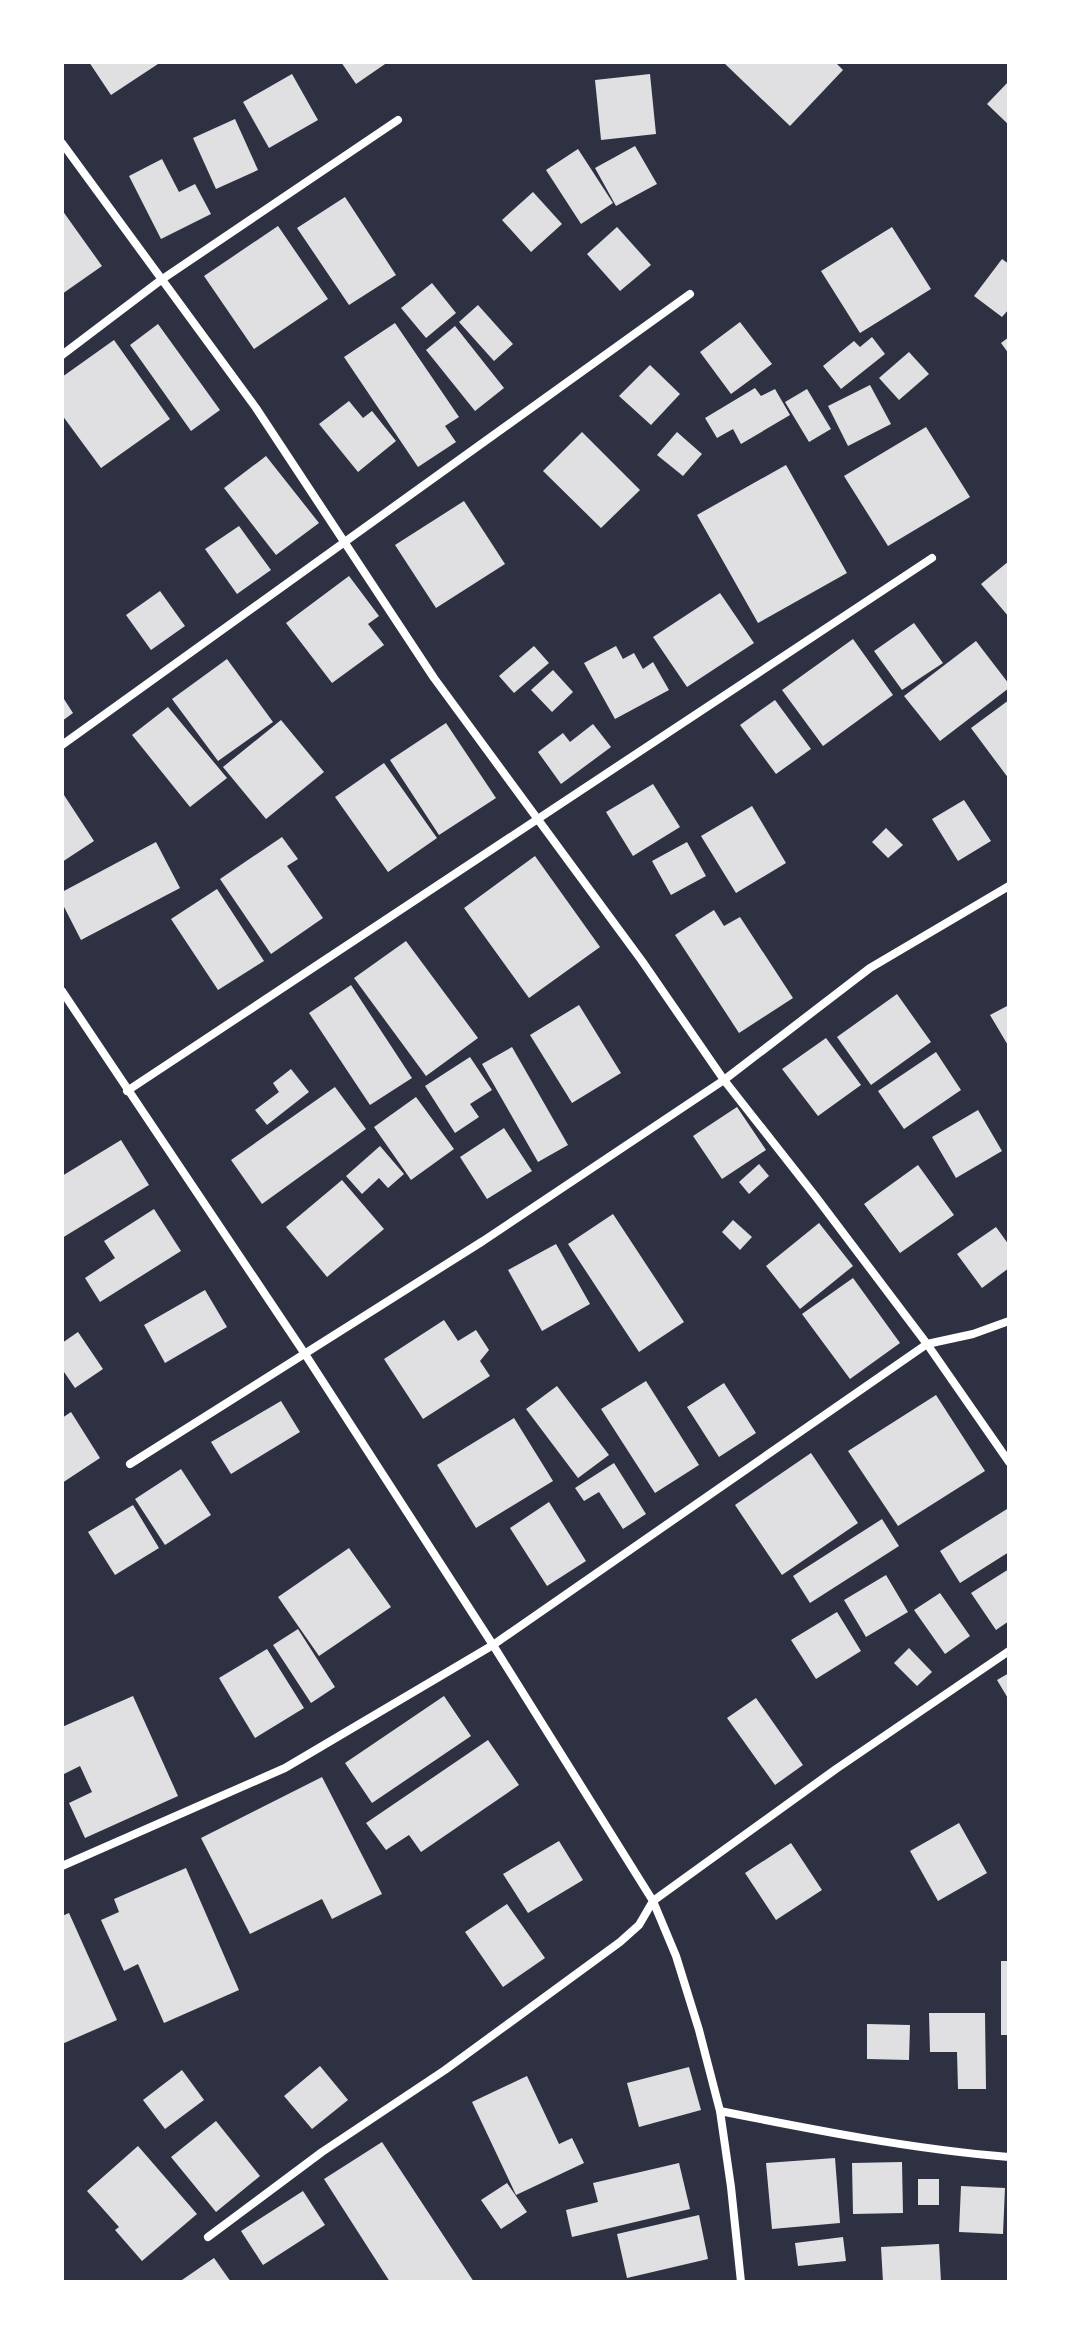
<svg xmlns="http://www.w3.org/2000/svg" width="1071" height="2344" font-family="'Fira Sans Condensed',sans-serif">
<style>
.building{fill:#e0e0e3}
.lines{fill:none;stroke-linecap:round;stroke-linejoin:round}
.minor{stroke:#fff;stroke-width:8}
</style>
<rect width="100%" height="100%" fill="#2d3142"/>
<!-- building -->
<path class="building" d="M89 62H161L111 95Z
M341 62H388L356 84Z
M723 62H835L843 70 790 126Z
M292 74 318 120 269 148 243 102Z
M650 74 656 134 601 140 595 80Z
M1009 81V125L987 104Z
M235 119 258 170 216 189 193 138Z
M635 146 657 184 616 206 595 168Z
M578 149 613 203 581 224 546 170Z
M162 159 179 192 195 184 211 214 161 239 129 176Z
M533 192 562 224 531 252 502 220Z
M345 197 396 275 349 305 297 228Z
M62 210 102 266 62 294Z
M278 226 328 299 254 349 204 276Z
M617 227 651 265 620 291 587 254Z
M892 227 931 289 860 333 821 271Z
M1002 259 1009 264V309L1002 317 974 296Z
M432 283 456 313 426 338 401 308Z
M478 305 513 344 494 361 459 322Z
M740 322 772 364 731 394 700 352Z
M395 323 459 417 445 426 456 442 418 467 344 357Z
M158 324 220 410 191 431 130 345Z
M455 326 504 388 475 411 426 350Z
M872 337 885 354 841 389 823 366 854 341 860 347Z
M1009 337V354L1001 343Z
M114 340 170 419 101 468 62 415V377Z
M909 352 929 374 899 400 879 378Z
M650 365 680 394 651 425 619 396Z
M870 385 891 424 848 446 828 406Z
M755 388 761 396 775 389 790 415 741 444 733 429 717 438 705 418Z
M807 389 831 429 809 442 785 402Z
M349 401 363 418 372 411 396 441 358 472 319 424Z
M926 427 970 497 888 546 844 476Z
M582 432 640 490 601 528 543 471Z
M677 432 702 454 683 476 657 455Z
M266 456 319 523 276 555 224 488Z
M786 465 847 573 758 623 697 515Z
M464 501 505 564 436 608 395 545Z
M239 526 271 570 237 594 205 549Z
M1009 561V617L981 584Z
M349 576 379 616 368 624 384 645 332 683 286 623Z
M160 591 185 626 151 650 126 615Z
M720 593 754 643 687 687 653 637Z
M914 623 943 663 902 690 874 651Z
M853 639 893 695 823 746 782 690Z
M976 641 1009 684V688L940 741 904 696Z
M534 646 549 663 514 693 499 676Z
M616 646 623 659 634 653 643 669 653 662 669 690 615 719 584 663Z
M227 659 273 722 218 761 172 699Z
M553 670 573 692 552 712 531 690Z
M62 696 73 713 62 721Z
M775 700 811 749 776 774 740 725Z
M1009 700V779L971 728Z
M168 707 227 778 190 807 132 735Z
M281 720 324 772 266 819 223 767Z
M446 723 496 798 439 835 390 760Z
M593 724 611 747 561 784 538 752 563 733 570 742Z
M384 763 437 838 388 872 335 797Z
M653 784 680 827 633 856 606 812Z
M62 792 94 841 62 862Z
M964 800 991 841 958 861 932 819Z
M752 806 786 863 736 893 701 836Z
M886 828 903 845 888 858 872 842Z
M282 837 298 859 287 866 323 918 271 954 220 879Z
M156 842 180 888 81 940 62 903V892Z
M687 842 706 876 671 895 652 861Z
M535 856 600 947 529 998 464 908Z
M217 889 264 961 218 990 171 919Z
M714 910 724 926 740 917 793 998 739 1033 675 935Z
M406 941 478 1038 426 1076 354 978Z
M351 985 412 1078 370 1105 309 1013Z
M897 994 931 1042 871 1085 837 1037Z
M579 1005 621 1073 572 1103 530 1035Z
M1009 1005V1047L990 1015Z
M826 1038 861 1085 818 1116 782 1069Z
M512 1047 568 1145 538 1162 482 1064Z
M936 1052 961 1090 904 1129 878 1091Z
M470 1057 492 1090 470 1104 479 1117 455 1133 425 1086Z
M291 1069 309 1092 267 1125 255 1110 279 1092 273 1083Z
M335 1087 366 1129 262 1204 231 1160Z
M416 1097 454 1149 411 1180 374 1127Z
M737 1107 766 1150 722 1179 693 1136Z
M978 1110 1002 1151 956 1178 932 1137Z
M504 1128 532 1171 487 1199 460 1157Z
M121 1140 149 1185 62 1238V1176Z
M380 1146 404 1174 388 1188 379 1178 362 1194 346 1176Z
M759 1164 769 1176 749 1194 739 1182Z
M918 1165 954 1215 900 1253 864 1204Z
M342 1180 384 1229 327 1277 286 1227Z
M154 1209 181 1251 100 1302 85 1278 115 1258 104 1241Z
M613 1214 684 1322 639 1352 568 1244Z
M733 1220 752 1237 740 1250 722 1232Z
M819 1223 853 1266 800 1309 766 1266Z
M996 1227 1009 1245V1268L982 1288 957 1254Z
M556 1244 590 1304 542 1331 508 1270Z
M853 1278 900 1343 850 1379 802 1314Z
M205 1290 227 1327 165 1363 144 1325Z
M444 1320 458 1341 476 1330 489 1350 480 1361 490 1376 423 1419 384 1359Z
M78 1332 103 1369 75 1388 62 1369V1343Z
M646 1381 699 1465 655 1493 601 1409Z
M724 1383 756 1433 719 1457 687 1407Z
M557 1386 609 1455 578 1478 526 1409Z
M936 1395 985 1471 898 1526 848 1451Z
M281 1401 300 1432 231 1474 211 1442Z
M71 1412 100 1458 62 1483V1418Z
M514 1418 553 1481 476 1528 437 1465Z
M811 1453 858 1523 782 1575 735 1505Z
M614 1463 646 1514 623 1529 599 1492 584 1501 575 1488Z
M181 1469 211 1515 165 1545 135 1499Z
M549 1502 586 1561 547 1586 510 1528Z
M133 1505 159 1548 115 1575 88 1532Z
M1007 1509 1009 1512V1552L960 1583 940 1551Z
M882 1519 899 1546 810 1603 793 1576Z
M349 1548 391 1607 319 1656 278 1597Z
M1009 1569V1621L996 1630 971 1593Z
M886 1575 908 1612 866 1637 844 1600Z
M940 1593 970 1636 945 1654 914 1610Z
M837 1612 861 1651 816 1679 791 1640Z
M298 1629 335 1687 311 1703 273 1645Z
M909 1648 932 1672 917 1686 894 1663Z
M267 1649 304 1708 255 1738 219 1678Z
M1009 1673V1700L997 1680Z
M133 1696 178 1796 85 1838 69 1803 92 1792 80 1766 62 1775V1727Z
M444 1696 471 1736 372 1803 345 1763Z
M756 1698 803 1765 775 1785 727 1718Z
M488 1740 519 1785 421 1852 409 1835 386 1850 366 1823Z
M322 1777 382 1894 332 1919 322 1899 250 1934 201 1838Z
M959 1823 987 1873 938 1901 910 1851Z
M559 1841 583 1880 528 1913 503 1874Z
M791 1843 822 1890 776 1920 745 1873Z
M186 1868 239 1990 164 2023 138 1964 124 1971 101 1920 119 1912 114 1899Z
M507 1904 545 1958 503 1987 465 1932Z
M69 1913 117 2020 62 2044V1916Z
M1001 1961H1009V2035H1001Z
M929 2013H985L986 2089H958L957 2052H930Z
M867 2024 910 2025 909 2060 867 2059Z
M320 2066 348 2100 312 2129 284 2096Z
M689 2067 701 2110 639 2127 627 2083Z
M182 2070 204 2100 165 2129 143 2100Z
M527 2076 559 2144 572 2138 584 2163 516 2195 472 2102Z
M216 2121 260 2176 216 2212 171 2157Z
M382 2142 474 2282H390L324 2179Z
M138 2146 197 2214 142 2261 115 2230 119 2227 87 2191Z
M835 2158 840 2223 772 2229 766 2163Z
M902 2162 903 2213 853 2214 852 2163Z
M679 2163 690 2209 572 2237 566 2210 598 2202 593 2183Z
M918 2179H939V2205H918Z
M507 2183 527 2212 501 2229 481 2200Z
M961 2186 1005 2188 1003 2234 959 2232Z
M303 2191 325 2225 263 2265 241 2231Z
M699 2215 708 2259 627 2278 617 2234Z
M843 2237 846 2261 798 2266 795 2243Z
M939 2244 941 2282H883L881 2247Z
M214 2258 231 2282H179Z"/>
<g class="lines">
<!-- minor -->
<path class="minor" d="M62 143 256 408 434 678 642 961 724 1080 816 1197 927 1344 1009 1462
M62 355 161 280 398 120
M62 745 690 294
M62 991 305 1354 493 1645 653 1901 676 1956 699 2030 720 2111 731 2187 741 2282
M127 1091 932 558
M130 1464 483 1241 724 1080 870 968 1009 886
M62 1866 285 1768 493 1645 927 1344 973 1334 1009 1321
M720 2111C815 2130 911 2149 1009 2157
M208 2237 322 2152 445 2070 620 1942 639 1925 653 1901 836 1769 1009 1651"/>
</g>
<!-- border -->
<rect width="1071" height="2344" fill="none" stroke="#ffffff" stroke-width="128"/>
</svg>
